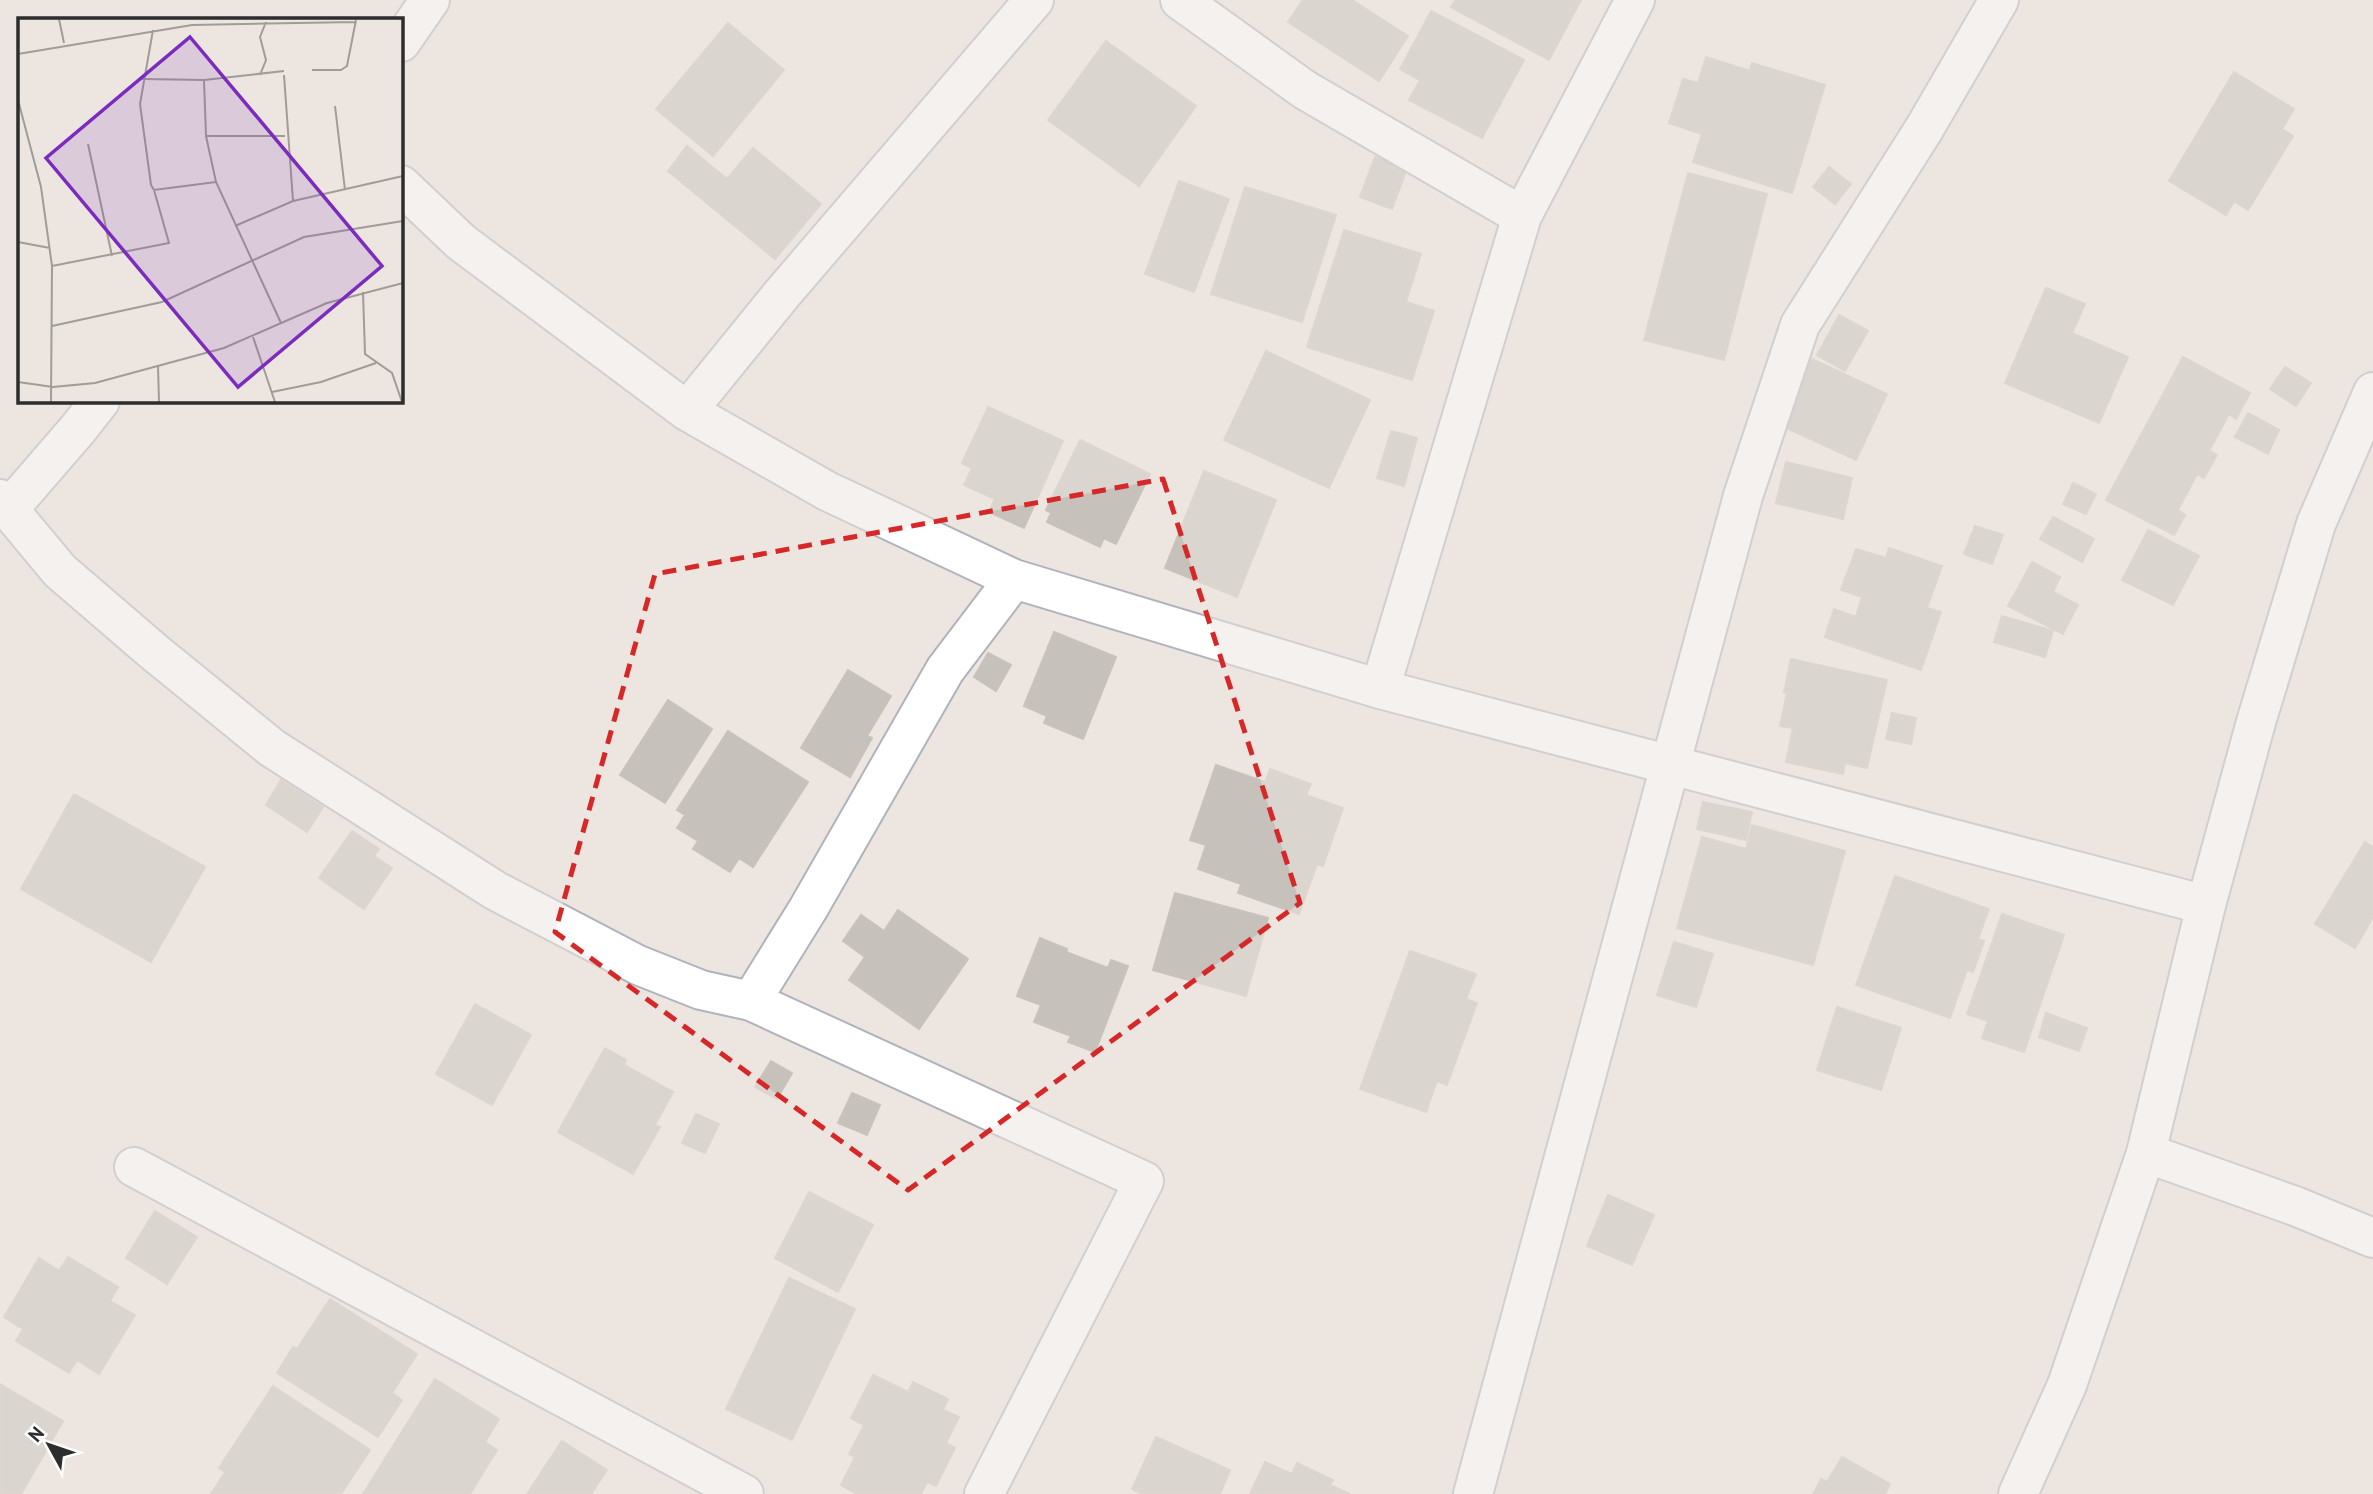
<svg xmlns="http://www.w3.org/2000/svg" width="2373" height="1494" font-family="'PT Sans',sans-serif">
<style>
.building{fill:#c6c1bb;stroke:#c9c2ba;stroke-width:2}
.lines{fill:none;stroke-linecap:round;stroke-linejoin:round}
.street-casing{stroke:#b0b3bc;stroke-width:42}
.secondary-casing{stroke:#b0b3bc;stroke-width:42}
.street{stroke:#fff;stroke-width:38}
.secondary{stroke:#fff;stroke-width:38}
.marked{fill:none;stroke:#d62828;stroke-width:5;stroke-dasharray:14 9;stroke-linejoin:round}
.inset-road{fill:none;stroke:#a09c98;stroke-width:2}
.view{fill:#7b2cbf;fill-opacity:0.15;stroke:#7b2cbf;stroke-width:3.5}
.inset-edge{fill:none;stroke:#2d2d2d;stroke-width:3.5}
</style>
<rect width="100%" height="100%" fill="#ede6e0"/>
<!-- building -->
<path class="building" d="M1303 0H1352L1408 36 1379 81 1288 22Z
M1455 0H1581L1549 60 1451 7Z
M1431 11 1524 60 1482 138 1409 100 1420 80 1400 69Z
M728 23 784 70 713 156 656 109Z
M1106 41 1196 106 1139 186 1048 120Z
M1706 57 1750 71 1752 63 1825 85 1792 193 1693 162 1702 134 1669 123 1683 79 1698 83Z
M2234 72 2294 109 2282 129 2293 136 2248 210 2234 201 2226 215 2169 181Z
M687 146 727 179 753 148 821 204 775 259 668 171Z
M1375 157 1407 168 1392 209 1360 197Z
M1829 167 1851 184 1835 204 1813 187Z
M1688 173 1767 194 1724 360 1644 340Z
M1179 181 1229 199 1194 292 1145 274Z
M1245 187 1336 215 1302 322 1211 294Z
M1344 230 1421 254 1406 302 1434 311 1412 380 1307 347Z
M2046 288 2085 304 2072 333 2128 357 2099 423 2005 383Z
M1839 315 1868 331 1845 371 1817 355Z
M1266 351 1370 400 1329 488 1224 440Z
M2183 357 2250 393 2236 419 2229 414 2209 451 2217 455 2204 478 2197 474 2178 510 2185 515 2174 535 2106 500Z
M1812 359 1887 394 1856 460 1782 426Z
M2285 367 2311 383 2296 406 2270 389Z
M988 407 1063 441 1024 528 989 512 995 499 964 485 972 468 962 463Z
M2248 413 2279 430 2268 454 2235 437Z
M1391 431 1417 438 1404 486 1377 478Z
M1080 440 1150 474 1116 544 1104 538 1100 547 1047 522 1051 513 1046 510Z
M1786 462 1852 478 1843 519 1776 503Z
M1204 471 1276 500 1237 597 1165 568Z
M2073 483 2096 494 2086 514 2063 504Z
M2053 517 2094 539 2082 562 2040 539Z
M1975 526 2003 535 1992 564 1964 554Z
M2148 530 2199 556 2173 605 2122 580Z
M1889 548 1942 566 1927 608 1941 612 1921 670 1825 637 1834 609 1856 617 1862 597 1841 590 1856 549 1886 558Z
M2032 562 2060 577 2053 592 2078 605 2063 634 2008 606Z
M2002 616 2053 631 2045 657 1994 642Z
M1054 632 1116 657 1083 739 1044 723 1047 716 1024 706Z
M988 653 1011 665 996 691 974 677Z
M1791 659 1887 680 1867 768 1845 763 1843 774 1786 762 1793 728 1780 726 1787 693 1784 692Z
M848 670 891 696 867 736 872 738 850 777 801 748Z
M668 700 712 729 665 803 620 775Z
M1892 713 1916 718 1911 744 1886 739Z
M728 731 808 782 753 867 739 858 730 872 693 849 698 841 677 828 685 815 677 810Z
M1216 765 1265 782 1270 769 1311 784 1306 795 1343 808 1323 866 1317 864 1299 914 1238 893 1241 884 1198 869 1206 845 1190 840Z
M281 780 323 807 307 832 266 805Z
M74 794 205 867 151 962 21 889Z
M1703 802 1752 812 1746 840 1697 829Z
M1752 825 1845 851 1813 965 1677 928 1702 837 1746 849Z
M352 831 379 849 374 856 392 868 364 909 319 878Z
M2365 842 2373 847V917L2355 948 2315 924Z
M1895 876 1989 909 1978 939 1984 941 1973 972 1967 970 1950 1018 1856 985Z
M1175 893 1268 918 1246 996 1153 970Z
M898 910 968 959 919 1029 849 980 865 957 843 941 861 915 884 931Z
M2002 914 2064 935 2024 1052 1982 1038 1988 1021 1967 1014Z
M1040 938 1067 949 1066 952 1108 968 1111 960 1128 966 1095 1052 1068 1042 1071 1036 1034 1022 1041 1005 1017 996Z
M1674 942 1713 954 1696 1007 1657 995Z
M1410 951 1476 974 1466 999 1477 1003 1447 1085 1437 1081 1426 1112 1360 1089Z
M475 1004 531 1035 492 1105 436 1074Z
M1837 1007 1901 1028 1881 1090 1817 1070Z
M2046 1013 2087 1028 2079 1051 2039 1037Z
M605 1048 626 1060 624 1065 673 1092 655 1125 660 1127 633 1174 558 1132Z
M771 1061 792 1073 777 1099 755 1087Z
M852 1093 880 1105 867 1135 838 1123Z
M696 1114 719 1124 705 1153 682 1143Z
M809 1192 873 1225 838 1292 775 1258Z
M1608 1195 1654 1215 1632 1265 1587 1246Z
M155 1211 197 1237 167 1284 126 1258Z
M68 1257 118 1287 110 1301 135 1315 99 1374 77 1360 69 1373 16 1341 23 1329 4 1317 39 1258 59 1271Z
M789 1278 855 1309 792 1440 726 1409Z
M330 1299 417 1354 392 1393 402 1400 378 1437 277 1373 293 1347 297 1349Z
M873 1375 908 1392 913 1382 948 1399 943 1410 959 1417 946 1443 955 1448 936 1486 927 1482 921 1494H857L841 1485 855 1457 849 1454 864 1425 851 1418Z
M435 1379 499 1419 485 1442 497 1450 470 1494H363Z
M0 1384 63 1421 21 1494 0 1493Z
M273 1386 370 1450 341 1494H211L225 1472 219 1468Z
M1156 1437 1230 1470 1220 1494H1142L1132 1489Z
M562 1441 607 1470 591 1494H527Z
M1842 1457 1890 1484 1885 1494H1813L1821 1479 1827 1482Z
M1265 1462 1292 1474 1297 1463 1333 1480 1330 1485 1350 1494H1250Z"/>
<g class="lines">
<!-- street casing -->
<g class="street-casing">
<path id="street" d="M1180 0 1305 90 1522 216
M401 42 430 0
M401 185 461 242 687 411 827 491 1014 579 1380 689 2206 905
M687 411 782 294 1034 0
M0 499 60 571 153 651 272 748 496 891 638 965 701 990 751 1001 808 909 945 670 1014 579
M8 510 78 429 100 401
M1380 689 1522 216 1635 0
M751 1001 1144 1181 984 1494
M2146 1153 2295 1206 2373 1238
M134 1167 744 1494
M1473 1494 1743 496 1800 325 1924 129 1999 0"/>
</g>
<!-- secondary casing -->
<g class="secondary-casing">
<path id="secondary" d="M2018 1494 2067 1385 2146 1153 2206 905 2256 722 2316 524 2373 392"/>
</g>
<!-- street -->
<use href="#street" class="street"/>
<!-- secondary -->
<use href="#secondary" class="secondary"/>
</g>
<!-- marked area -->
<path d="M0 0H2373V1494H0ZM1163 479 1300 903 908 1190 555 932 655 574Z" fill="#ede6e0" fill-opacity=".55" fill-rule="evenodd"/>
<path class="marked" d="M1163 479 1300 903 908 1190 555 932 655 574Z"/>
<!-- overview -->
<g transform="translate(18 18)">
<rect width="385" height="385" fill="#ede6e0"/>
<path class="inset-road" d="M41 1 46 25M135 12 122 86 133 167 136 172 198 164M0 36 174 7 337 4M294 52H323L329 48 338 2M242 57 248 42 242 19 248 4M266 57 275 183M385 59V103M124 61 186 62 188 118 198 164 263 305M186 62 266 53M0 82 23 169 34 248 33 384M317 88 327 172M188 118H267M70 126 94 238M217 208 275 183 385 158M0 224 32 230M34 248 151 225 136 172M345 274 347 336 374 355 384 384M34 308 144 284 286 219 385 203M235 319 257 384M140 347 141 384M0 364 35 369 77 365 206 330 309 285 385 265M254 374 303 364 358 345"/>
<path class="view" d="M172 19 364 248 220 369 28 140Z"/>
<rect width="385" height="385" class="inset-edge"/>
</g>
<!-- north arrow -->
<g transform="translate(49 1445) rotate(310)" stroke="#ffffff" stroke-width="5" paint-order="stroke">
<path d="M0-5L12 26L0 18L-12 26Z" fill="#2d2d2d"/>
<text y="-10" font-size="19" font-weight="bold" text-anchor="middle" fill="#2d2d2d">N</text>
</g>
</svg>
